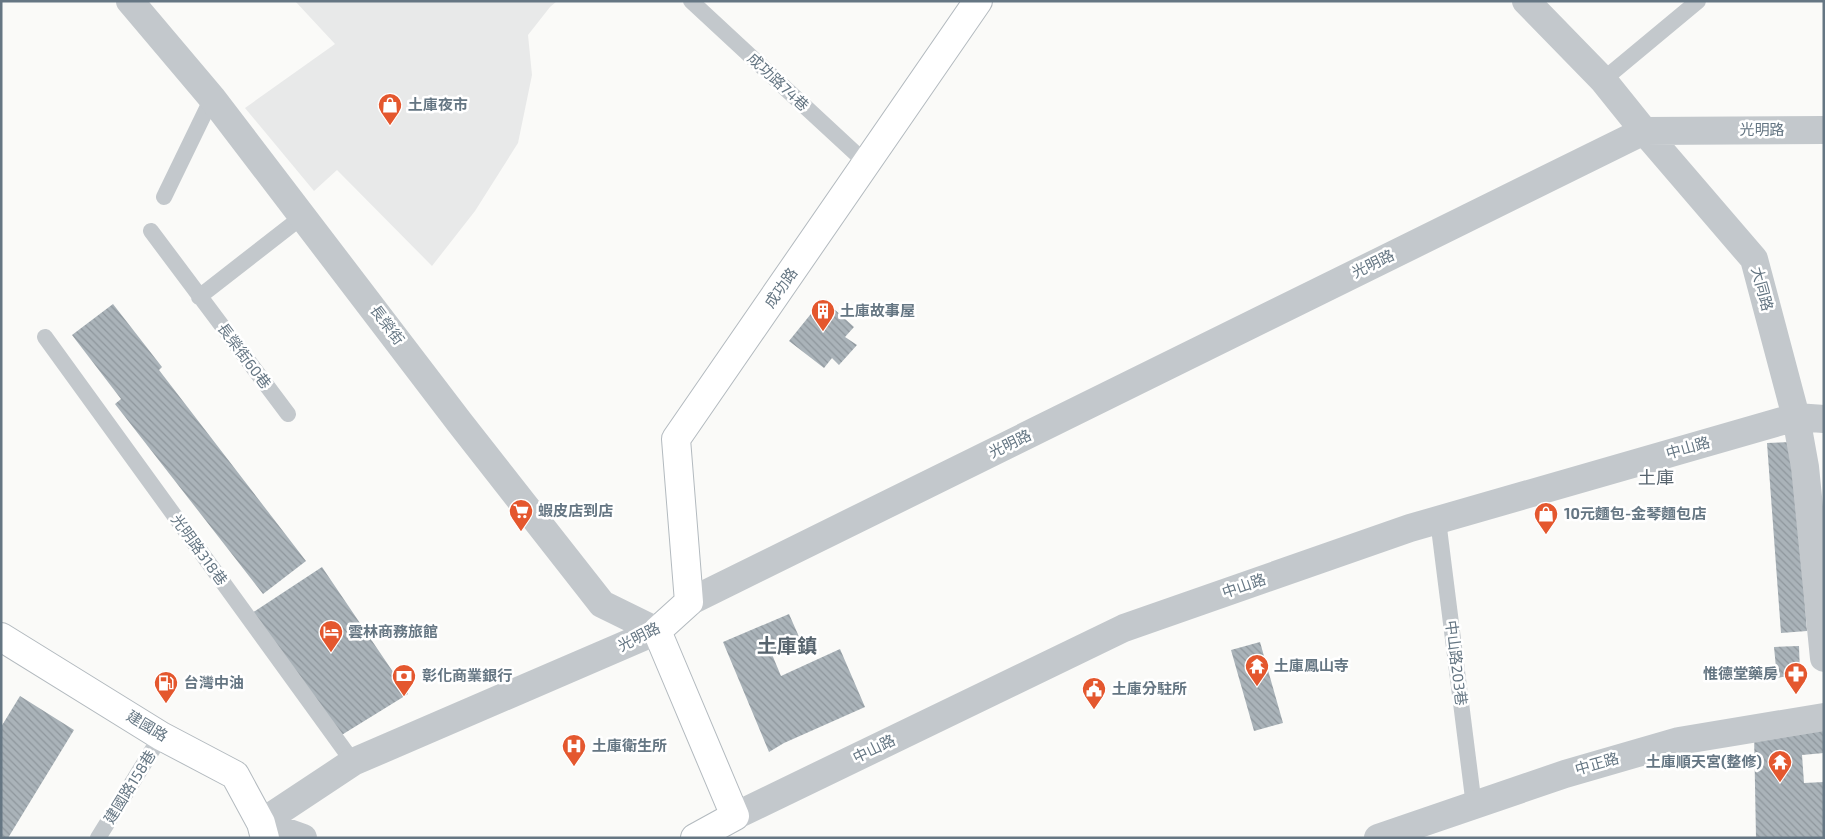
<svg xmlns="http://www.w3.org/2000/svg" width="1825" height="839" font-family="'Exo 2','Noto Sans TC',sans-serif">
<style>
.built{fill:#e8e9e9}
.building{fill:url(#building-back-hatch)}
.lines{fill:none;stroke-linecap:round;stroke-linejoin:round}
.secondary-casing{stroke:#b3babf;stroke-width:30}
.lane{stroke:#c3c8cc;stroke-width:16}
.street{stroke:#c3c8cc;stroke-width:28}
.secondary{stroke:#fff;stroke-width:28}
.labels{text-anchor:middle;stroke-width:5;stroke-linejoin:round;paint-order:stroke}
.street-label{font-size:15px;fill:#657683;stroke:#fff}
.poi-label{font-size:15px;font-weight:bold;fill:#657683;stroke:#fff;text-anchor:start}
.quarter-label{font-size:18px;fill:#57646e;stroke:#fff}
.district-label{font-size:20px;font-weight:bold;fill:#57646e;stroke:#fff}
</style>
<defs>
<pattern id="building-back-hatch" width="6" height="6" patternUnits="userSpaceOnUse" patternTransform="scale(1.25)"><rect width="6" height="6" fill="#aab3b9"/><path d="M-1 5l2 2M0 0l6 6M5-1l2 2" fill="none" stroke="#8e969c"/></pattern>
</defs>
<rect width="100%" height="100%" fill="#fafaf8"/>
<!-- built -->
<path class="built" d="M295 1H557L550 7 528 35 532 75 518 143 475 211 432 266 337 170 314 191 245 108 335 44Z"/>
<!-- building -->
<path class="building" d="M823 299 854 327 845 337 857 345 839 365 832 358 824 368 789 341Z
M113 304 162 367 159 370 306 561 263 594 115 404 121 399 72 335Z
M1793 442 1807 631 1781 633 1767 443Z
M322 567 408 694 340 736 252 613Z
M789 614 800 639 771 652 781 676 840 649 865 707 784 743 769 752 723 642Z
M1260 642 1283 723 1254 731 1231 650Z
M1799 646 1800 674 1777 678 1774 647Z
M20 696 74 730 8 838H1V727Z
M1824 728V753L1802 755 1804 783 1824 782V838H1756L1754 732Z"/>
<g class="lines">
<!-- secondary casing -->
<g class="secondary-casing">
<path id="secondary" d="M1 637 161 736 235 775 261 823 265 838
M695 838 735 816 657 631 689 602 676 439 978 1"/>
</g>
<!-- lane -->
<path class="lane" d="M691 1 866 163
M1603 80 1698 1
M164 197 212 98
M151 231 288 414
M199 297 303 216
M45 337 353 762
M1438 520 1474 806
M98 838 161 736"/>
<!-- street -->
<path class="street" d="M130 1 212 98 460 423 602 604 657 631
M1526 1 1603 80 1644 131 1754 259 1796 417 1805 467 1824 658
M689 602 1644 131 1824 130
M735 816 1124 628 1410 528 1796 417 1824 419
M303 838 261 823 353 762 657 631
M1378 838 1565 774 1679 741 1824 717"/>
<!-- secondary -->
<use href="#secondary" class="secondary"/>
</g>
<!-- icons -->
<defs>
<g id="shop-pin" transform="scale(1.25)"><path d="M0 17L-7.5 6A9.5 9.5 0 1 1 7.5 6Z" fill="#e4572e" stroke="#fff"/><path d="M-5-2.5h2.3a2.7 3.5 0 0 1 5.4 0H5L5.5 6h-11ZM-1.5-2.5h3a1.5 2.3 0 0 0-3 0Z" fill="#fff"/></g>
<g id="building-pin" transform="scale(1.25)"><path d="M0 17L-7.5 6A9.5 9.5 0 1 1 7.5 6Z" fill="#e4572e" stroke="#fff"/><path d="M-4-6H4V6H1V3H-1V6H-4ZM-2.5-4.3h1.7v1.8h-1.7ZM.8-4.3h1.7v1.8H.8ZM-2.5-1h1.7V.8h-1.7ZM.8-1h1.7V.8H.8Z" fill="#fff"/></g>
<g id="supermarket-pin" transform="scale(1.25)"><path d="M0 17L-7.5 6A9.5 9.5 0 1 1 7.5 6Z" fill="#e4572e" stroke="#fff"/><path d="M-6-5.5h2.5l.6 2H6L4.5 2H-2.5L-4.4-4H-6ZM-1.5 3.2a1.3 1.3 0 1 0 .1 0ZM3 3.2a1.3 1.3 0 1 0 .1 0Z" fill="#fff"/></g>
<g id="hotel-pin" transform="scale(1.25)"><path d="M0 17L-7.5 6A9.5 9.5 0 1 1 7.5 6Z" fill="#e4572e" stroke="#fff"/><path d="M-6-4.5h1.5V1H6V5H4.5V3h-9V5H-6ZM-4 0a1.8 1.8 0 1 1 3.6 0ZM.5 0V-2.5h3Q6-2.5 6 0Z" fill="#fff"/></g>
<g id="temple-pin" transform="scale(1.25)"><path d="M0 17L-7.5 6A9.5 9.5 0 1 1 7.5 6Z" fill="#e4572e" stroke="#fff"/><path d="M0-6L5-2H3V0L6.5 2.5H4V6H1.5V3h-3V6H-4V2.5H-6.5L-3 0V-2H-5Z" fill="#fff"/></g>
<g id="pharmacy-pin" transform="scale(1.25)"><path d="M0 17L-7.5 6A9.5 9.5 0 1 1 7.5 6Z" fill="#e4572e" stroke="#fff"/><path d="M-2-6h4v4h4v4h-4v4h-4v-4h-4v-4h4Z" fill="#fff"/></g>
<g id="bank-pin" transform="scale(1.25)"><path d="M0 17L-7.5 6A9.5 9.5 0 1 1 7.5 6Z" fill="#e4572e" stroke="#fff"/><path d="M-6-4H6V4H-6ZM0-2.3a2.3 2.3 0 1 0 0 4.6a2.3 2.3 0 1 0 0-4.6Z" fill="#fff"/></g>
<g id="fuel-pin" transform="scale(1.25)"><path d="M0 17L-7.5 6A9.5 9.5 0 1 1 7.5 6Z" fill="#e4572e" stroke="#fff"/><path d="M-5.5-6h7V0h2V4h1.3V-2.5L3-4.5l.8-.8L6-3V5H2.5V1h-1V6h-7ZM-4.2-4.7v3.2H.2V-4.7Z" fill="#fff"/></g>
<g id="civic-pin" transform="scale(1.25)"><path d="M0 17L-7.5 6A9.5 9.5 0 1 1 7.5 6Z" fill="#e4572e" stroke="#fff"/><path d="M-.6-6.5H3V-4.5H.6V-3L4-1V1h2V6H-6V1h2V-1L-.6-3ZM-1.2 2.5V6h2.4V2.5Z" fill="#fff"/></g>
<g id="hospital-pin" transform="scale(1.25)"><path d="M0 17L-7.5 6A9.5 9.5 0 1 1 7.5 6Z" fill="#e4572e" stroke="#fff"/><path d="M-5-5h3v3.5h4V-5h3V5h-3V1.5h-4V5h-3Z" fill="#fff"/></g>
</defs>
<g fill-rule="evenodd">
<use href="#shop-pin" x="390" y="105"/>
<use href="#building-pin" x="823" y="311"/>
<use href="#supermarket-pin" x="521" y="511"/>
<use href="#shop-pin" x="1546" y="514"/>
<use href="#hotel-pin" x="331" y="632"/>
<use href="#temple-pin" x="1257" y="666"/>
<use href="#pharmacy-pin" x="1796" y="674"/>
<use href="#bank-pin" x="404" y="676"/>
<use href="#fuel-pin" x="166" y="683"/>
<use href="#civic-pin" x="1094" y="689"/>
<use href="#hospital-pin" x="574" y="746"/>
<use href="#temple-pin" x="1780" y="762"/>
</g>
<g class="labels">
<!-- street labels -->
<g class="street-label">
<text transform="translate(778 82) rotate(43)" y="5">成功路74巷</text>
<text x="1762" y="135">光明路</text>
<text transform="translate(1373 264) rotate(-26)" y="5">光明路</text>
<text transform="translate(781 288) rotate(-55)" y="5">成功路</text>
<text transform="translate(1762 289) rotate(75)" y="5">大同路</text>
<text transform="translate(387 325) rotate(53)" y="5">長榮街</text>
<text transform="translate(244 356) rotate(53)" y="5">長榮街60巷</text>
<text transform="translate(1010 444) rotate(-26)" y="5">光明路</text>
<text transform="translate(1688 448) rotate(-16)" y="5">中山路</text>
<text transform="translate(199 550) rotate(54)" y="5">光明路318巷</text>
<text transform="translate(1244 586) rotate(-19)" y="5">中山路</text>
<text transform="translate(639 637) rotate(-27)" y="5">光明路</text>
<text transform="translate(1456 663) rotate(83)" y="5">中山路203巷</text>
<text transform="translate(147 726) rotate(31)" y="5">建國路</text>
<text transform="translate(874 749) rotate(-26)" y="5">中山路</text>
<text transform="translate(1597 764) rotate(-16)" y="5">中正路</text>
<text transform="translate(130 787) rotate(-58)" y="5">建國路158巷</text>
</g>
<!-- poi labels -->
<g class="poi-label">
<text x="408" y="110">土庫夜市</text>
<text x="840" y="316">土庫故事屋</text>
<text x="538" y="516">蝦皮店到店</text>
<text x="1564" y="519">10元麵包-金琴麵包店</text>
<text x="348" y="637">雲林商務旅館</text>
<text x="1274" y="671">土庫鳳山寺</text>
<text x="1778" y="679" text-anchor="end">惟德堂藥房</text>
<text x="422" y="681">彰化商業銀行</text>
<text x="184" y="688">台灣中油</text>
<text x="1112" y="694">土庫分駐所</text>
<text x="592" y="751">土庫衛生所</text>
<text x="1762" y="767" text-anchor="end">土庫順天宮(整修)</text>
</g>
<!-- quarter labels -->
<g class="quarter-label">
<text x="1656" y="484">土庫</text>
</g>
<!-- district labels -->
<g class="district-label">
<text x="787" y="653">土庫鎮</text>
</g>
</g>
<!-- border -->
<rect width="1825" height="839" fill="none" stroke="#657683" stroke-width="5"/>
</svg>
